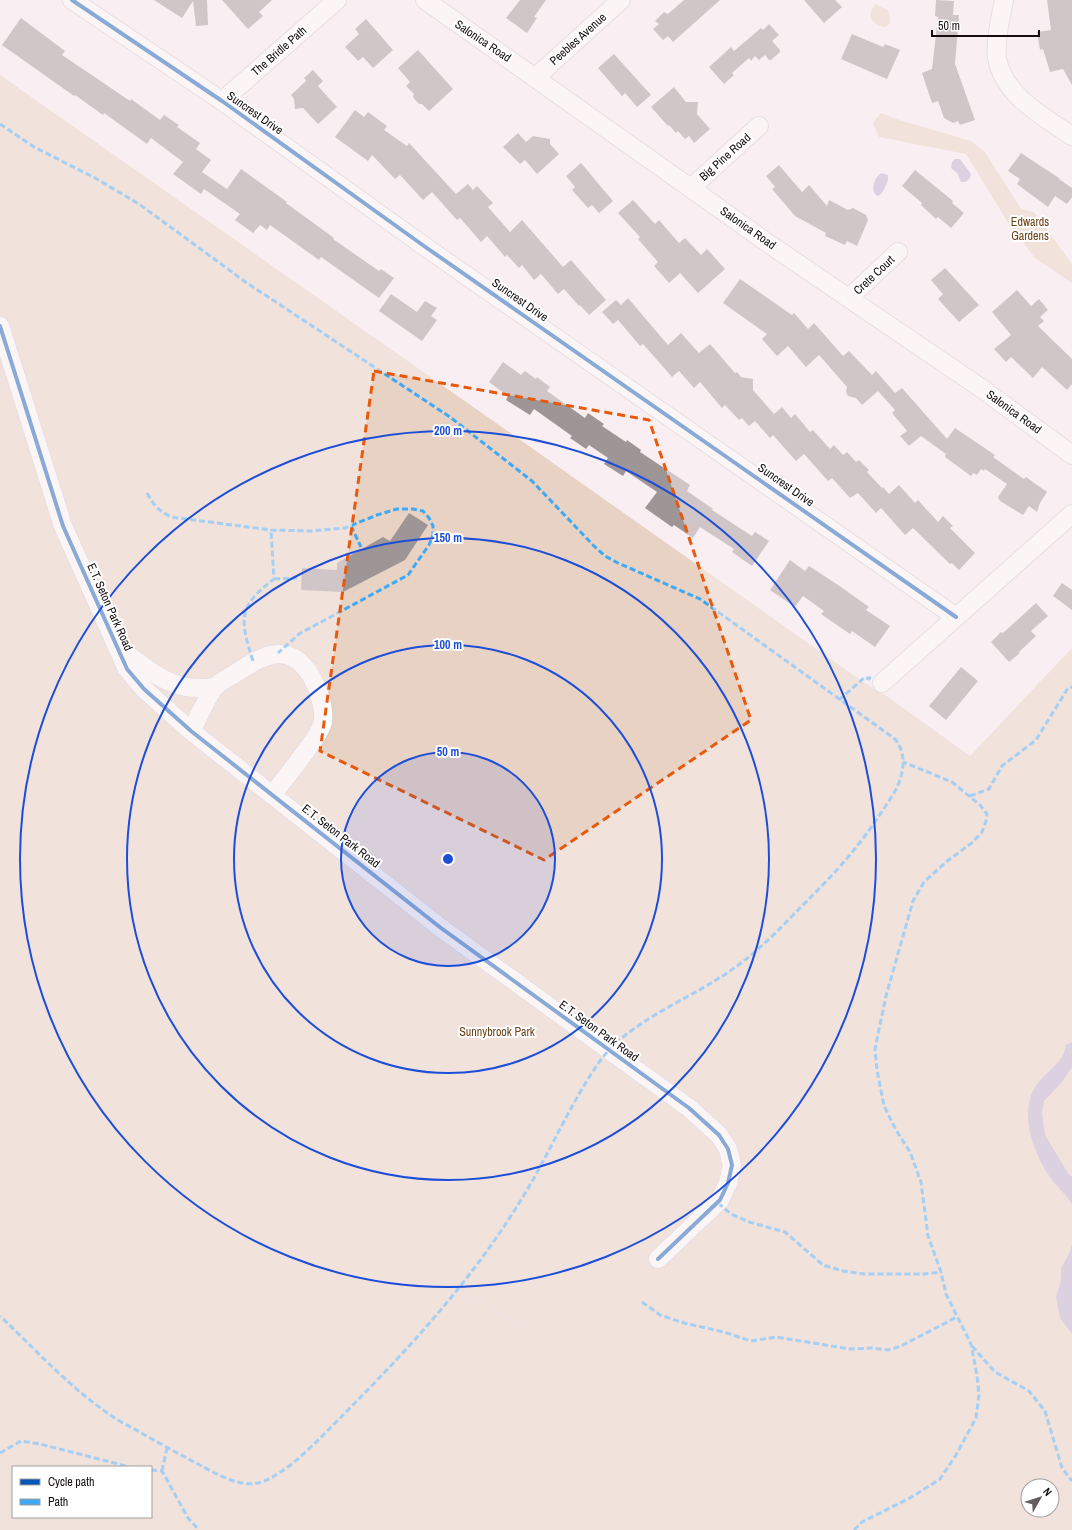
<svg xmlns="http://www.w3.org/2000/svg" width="1072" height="1530" font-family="'Archivo Narrow',sans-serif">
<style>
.green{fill:#e8d2c4;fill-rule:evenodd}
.water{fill:#b9adcf}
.building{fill:#9e9596}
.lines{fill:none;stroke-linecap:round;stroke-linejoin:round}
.minor-casing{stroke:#d4cbce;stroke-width:20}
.path{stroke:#d5d2d2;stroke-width:2.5;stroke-dasharray:3 2;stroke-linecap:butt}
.minor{stroke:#fefcfd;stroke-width:18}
.quiet{stroke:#3fa9f5;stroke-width:3;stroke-dasharray:6 3;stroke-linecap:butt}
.cycleway-casing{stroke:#fff;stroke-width:6}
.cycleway{stroke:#0057b8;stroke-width:4}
.marked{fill:none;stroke:#e8590c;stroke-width:3;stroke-dasharray:8 5;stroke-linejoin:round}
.ring{fill:none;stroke:#1d4ed8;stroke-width:2}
.labels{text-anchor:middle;stroke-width:4;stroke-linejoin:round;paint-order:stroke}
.street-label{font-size:12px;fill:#150e10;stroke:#fff}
.park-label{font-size:12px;fill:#6b4417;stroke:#fff}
.centre{fill:#1d4ed8;stroke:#fff;stroke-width:2}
.ring-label{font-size:12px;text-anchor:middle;font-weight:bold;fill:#1d4ed8;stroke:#fff;stroke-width:4;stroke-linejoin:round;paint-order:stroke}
</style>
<rect width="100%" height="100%" fill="#f9eef1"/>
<!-- green -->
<path class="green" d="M876 4 878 6 888 10C890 17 893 22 886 27 872 26 865 15 876 4Z
M0 75 536 451 866 684 888 697 970 756 1072 648V1530H0ZM13 1467H151V1517H13ZM1028 1486H1052V1510H1028Z
M881 113 896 119 971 141 985 152 1021 209 1034 212 1072 264V283L1035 258 1007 221 966 154 879 137 873 123Z"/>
<!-- water -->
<path class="water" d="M955 159H960L971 174 970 178 966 182H961L957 173 951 168 952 162Z
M881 173 888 175C889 182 884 191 879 196L876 195C870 189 875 177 881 173Z
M1072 1042V1067L1062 1082 1044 1101 1042 1113 1045 1135 1068 1173 1072 1177V1204C1065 1193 1054 1184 1047 1173 1033 1150 1020 1114 1034 1089 1041 1076 1055 1068 1062 1057 1064 1054 1065 1049 1066 1045Z
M1072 1245V1334L1060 1318 1056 1297 1061 1281V1268L1068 1256Z"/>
<!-- building -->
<path class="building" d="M154 0H207L208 25 196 26 193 1 182 18Z
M222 0H272L259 12 263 16 248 29Z
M520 0H546L534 17 537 18 527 33 506 18Z
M684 0H720L673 42 668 36 663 40 653 29 659 24 655 21 664 12 668 14Z
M804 0H835L842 7 824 23Z
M936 0 954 1 953 15H959L955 64 975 120 960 125 958 121 953 123 944 118 938 101 932 103 922 73 932 69 938 17 935 16Z
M1047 0H1072V85L1063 69 1050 72 1043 49 1040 50 1037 32 1051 30Z
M21 18 65 51 62 55 105 84 130 101 131 99 160 120 164 115 179 125 177 127 200 143 196 149 211 160 202 172 227 189 241 169 287 202 286 203 334 238 333 239 379 271 381 269 394 278 379 298 321 257 319 260 270 225 267 230 260 225 253 233 235 220 240 214 204 189 201 194 173 174 183 162 151 138 147 144 104 113 103 115 75 95 74 96 2 45Z
M366 19 393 50 373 68 363 57 358 61 345 47 359 34 355 29Z
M769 24 779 35 772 41 780 50V52L771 60H769L765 55 759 60 755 56 751 61 749 58 732 73 734 75 724 84 709 67 731 47 734 51 761 28 763 30Z
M852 34 883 47 885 44 900 50 887 79 841 59Z
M418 50 453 89 429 111 422 104H419L413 97 414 94 406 86 410 82 398 68Z
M614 54 651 95 637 107 625 93 622 96 598 68Z
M313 70 323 81 318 86 337 107 318 124 303 108 295 109 294 99 291 95 306 81 304 78Z
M674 87 686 102H698L697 114 710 129 694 143 689 136 685 139 678 131 676 133 669 125 668 126 651 107Z
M355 110 364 117 368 112 387 126 384 130 407 146 409 143 456 194 468 184 473 190 477 186 493 203 488 207 510 232 522 220 563 267 571 260 606 300 589 315 580 305 579 306 564 289 558 294 541 274 534 280 522 265 519 268 507 255 505 257 487 236 481 242 460 218 457 220 432 192 423 200 400 175 395 179 372 155 368 161 335 137Z
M518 133 526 142 533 136 550 139V144L559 154 537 174 525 160 520 164 503 147Z
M1021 153 1059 178V179L1072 188V197L1067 204 1055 196 1048 207 1017 184 1020 179 1008 171Z
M581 163 613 201 599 213 592 205 588 208 572 190 575 187 566 176Z
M779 165 802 192 809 185 827 206 829 200 848 210 853 208 866 215 868 220 857 246 847 241 845 245 825 236 826 233 795 216 772 189 775 187 766 176Z
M915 170 953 201 952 203 964 213 951 228 938 217 936 219 921 205 922 203 902 186Z
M633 200 655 224 659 220 679 243 685 238 701 255 707 249 725 269 698 293 680 273 669 283 654 266 658 262 638 239 640 237 618 213Z
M945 268 979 305 959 322 938 299 943 294 931 280Z
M740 279 792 315 794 313 808 329 814 323 843 356 849 351 872 375 876 371 895 393 902 388 947 439 955 428 995 455 993 457 1024 479 1026 477 1047 492 1040 503 1037 512 1029 506 1023 515 1000 501 998 497 1007 484 985 469 984 471 981 469 977 475 973 473 971 476 945 457 946 454 921 436 909 446 900 436 907 431 892 413 895 410 878 391 862 405 856 398 848 396 846 392 847 387 819 355 806 367 788 346 777 356 762 339 767 334 723 303Z
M1017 290 1031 306 1039 299 1048 310 1040 317 1044 321 1038 326 1072 359V384L1067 390 1042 367 1033 378 1011 357 1006 362 994 349 1011 335 992 312Z
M391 294 417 312 425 301 437 308 431 316 437 320 422 341 379 311Z
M628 298 668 345 681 333 699 353 710 344 735 373 737 372 741 377 753 379V390L774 414 782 407 791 418 795 414 810 432 813 430 830 449 834 445 843 455 847 452 856 462 859 460 869 470 867 472 882 488 883 487 889 494 899 485 915 503 918 500 938 522 943 516 953 526 950 528 975 553 959 570 952 563 950 564 913 528 905 535 881 508 876 513 858 493 850 498 832 478 828 481 804 454 796 461 773 435 770 438 755 421 749 426 742 418 739 420 725 405 722 408 700 382 694 388 679 371 672 377 643 344 640 346 618 320 613 324 602 312 616 300 621 305Z
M503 362 521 375 525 371 536 379 537 377 550 387 547 391 585 418 588 413 604 424 602 426 626 442 627 440 641 450 640 452 690 485 687 491 713 509 712 510 752 536 755 532 769 541 752 566 732 552 734 549 700 527 693 538 674 525 672 527 645 508 657 492 626 471 623 476 604 464 608 458 589 445 586 449 570 438 572 436 534 409 530 415 506 400 508 396 489 382Z
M409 513 428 525 405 560 343 592 301 590 302 568 337 570V563L383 537 390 541Z
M790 560 805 571 809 566 841 587 869 607 866 610 890 626 875 647 852 631 850 634 821 614 824 611 803 596 795 607 770 590Z
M1062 583 1072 590V610L1053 596Z
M1036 603 1048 616 1031 631 1036 636 1019 652 1020 653 1009 662 991 642 1001 632 1003 633Z
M961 667 978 681 946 720 929 706Z"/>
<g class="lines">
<!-- minor casing -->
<g class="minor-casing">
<path id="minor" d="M72 0 222 101 424 246 956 617
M425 0 772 246 981 388 1072 455
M1004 0C1001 14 995 44 997 58 1003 95 1044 117 1072 136
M536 77 621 0
M222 101 337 0
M691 188 759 126
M849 298 898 252
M0 326 63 526 127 669 144 689 191 731 441 928 689 1108 719 1135 728 1149 732 1165 728 1183 720 1200 658 1259
M117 646C136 660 162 684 187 687 196 689 205 688 215 687
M882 683 1072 514
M191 731C199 717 205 701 214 688 219 682 230 677 236 673 264 654 289 641 311 676 318 688 325 707 323 722 320 737 283 780 273 794"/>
</g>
<!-- path -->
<path class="path" d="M458 1288 503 1315 519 1327"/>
<!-- minor -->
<use href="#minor" class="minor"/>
<!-- quiet -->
<path class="quiet" d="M0 124 34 147 95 178 139 204 247 283 450 417 532 481 594 546 605 556 618 563 700 599 895 739C907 755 904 770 897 788 886 806 874 824 861 841 842 866 819 889 797 911 776 933 755 954 730 971 690 999 629 1021 600 1061 569 1105 549 1155 521 1200 472 1280 408 1350 342 1416 322 1436 286 1476 258 1483 237 1487 215 1473 198 1464 177 1453 157 1442 136 1430 127 1425 117 1420 109 1414 69 1387 35 1349 0 1316
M147 493C154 506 158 510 171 517L271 530 311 531 345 528 377 515 397 509H413L423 511 429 518 433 526V535L429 545 408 575 299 634 278 653
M351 526 361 547
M274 579 297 578
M253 661C240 620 237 607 274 579L271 530
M839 700 865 677 869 679 871 675
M970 796 989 789 1002 766 1036 740 1068 688 1072 687
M718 1203 731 1214 749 1222 785 1232 823 1265 843 1271 864 1274H924L941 1272
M642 1302 660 1315 684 1323 724 1332 751 1341 776 1337 850 1349 872 1348 888 1350 901 1346 957 1317
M972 1346 995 1372 1029 1391 1045 1411 1062 1468 1072 1481
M0 1453 21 1441 40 1444 130 1467
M151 1470 162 1471 188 1518 199 1530
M162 1471 167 1448
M854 1530 862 1522 910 1498 940 1479 956 1455 976 1418 979 1395 977 1375 971 1344 946 1294 941 1272 928 1236 921 1182 910 1152 896 1130 884 1106 877 1070 875 1049 886 996 913 901 924 882 946 862 973 842 982 832 986 821 987 814 980 805 952 782 903 762"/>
<!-- cycleway casing -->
<g class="cycleway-casing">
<path id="cycleway" d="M72 0 222 101 424 246 956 617
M0 326 63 526 127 669 144 689 191 731 441 928 689 1108 719 1135 728 1149 732 1165 728 1183 720 1200 658 1259"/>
</g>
<!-- cycleway -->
<use href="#cycleway" class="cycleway"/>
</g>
<!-- marked area -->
<path d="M0 0H1072V1530H0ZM374 371 649 420 751 720 544 860 320 751Z" fill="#f9eef1" fill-opacity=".55" fill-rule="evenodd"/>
<path class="marked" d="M374 371 649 420 751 720 544 860 320 751Z"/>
<!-- distance rings -->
<circle cx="448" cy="859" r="107" fill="#1d4ed8" fill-opacity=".12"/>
<g class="ring">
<circle cx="448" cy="859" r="107"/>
<circle cx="448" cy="859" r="214"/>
<circle cx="448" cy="859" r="321"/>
<circle cx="448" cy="859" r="428"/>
</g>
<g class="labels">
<!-- street labels -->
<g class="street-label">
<text transform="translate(578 39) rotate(-42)" y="4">Peebles Avenue</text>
<text transform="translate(483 41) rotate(34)" y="4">Salonica Road</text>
<text transform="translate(279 51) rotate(-41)" y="4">The Bridle Path</text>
<text transform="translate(255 113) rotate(35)" y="4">Suncrest Drive</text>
<text transform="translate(725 157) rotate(-42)" y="4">Big Pine Road</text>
<text transform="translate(748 228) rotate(35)" y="4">Salonica Road</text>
<text transform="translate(874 275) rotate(-43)" y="4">Crete Court</text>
<text transform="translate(520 300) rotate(35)" y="4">Suncrest Drive</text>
<text transform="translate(1014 412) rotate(36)" y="4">Salonica Road</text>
<text transform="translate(786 485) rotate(35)" y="4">Suncrest Drive</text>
<text transform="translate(110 607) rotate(66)" y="4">E.T. Seton Park Road</text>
<text transform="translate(341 836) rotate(38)" y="4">E.T. Seton Park Road</text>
<text transform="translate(599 1031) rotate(36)" y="4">E.T. Seton Park Road</text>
</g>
<!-- park labels -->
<g class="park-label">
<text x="1030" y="226">Edwards<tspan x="1030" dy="14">Gardens</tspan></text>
<text x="497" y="1036">Sunnybrook Park</text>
</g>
</g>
<circle cx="448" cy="859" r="6" class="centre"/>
<g class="ring-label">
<text x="448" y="435">200 m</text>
<text x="448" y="542">150 m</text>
<text x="448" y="649">100 m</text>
<text x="448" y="756">50 m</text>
</g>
<!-- legend -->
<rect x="12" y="1466" width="140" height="52" fill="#ffffff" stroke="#a19f9f"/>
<rect x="20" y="1479" width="20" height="6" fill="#0057b8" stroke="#a19f9f"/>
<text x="48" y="1486" font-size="12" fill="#150e10">Cycle path</text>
<rect x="20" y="1499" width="20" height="6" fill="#3fa9f5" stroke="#a19f9f"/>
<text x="48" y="1506" font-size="12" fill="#150e10">Path</text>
<!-- north arrow -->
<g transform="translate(1040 1498) rotate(51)"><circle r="19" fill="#ffffff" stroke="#a19f9f"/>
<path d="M0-3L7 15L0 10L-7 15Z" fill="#655c5f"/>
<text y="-6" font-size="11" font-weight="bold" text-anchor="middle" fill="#150e10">N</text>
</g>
<!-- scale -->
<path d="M932 30v6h107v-6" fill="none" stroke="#150e10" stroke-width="2"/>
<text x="938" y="30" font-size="12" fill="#150e10" stroke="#ffffff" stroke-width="3" paint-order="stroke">50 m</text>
</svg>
